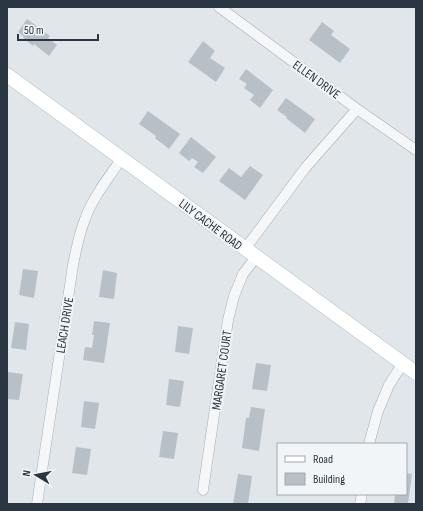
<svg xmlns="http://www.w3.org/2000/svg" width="423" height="511" font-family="'Sofia Sans Condensed',sans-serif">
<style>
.building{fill:#b8c0c7}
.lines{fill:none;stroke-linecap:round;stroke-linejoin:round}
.street-casing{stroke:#a6aeb4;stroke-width:11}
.secondary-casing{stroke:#a6aeb4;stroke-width:15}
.street{stroke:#f4f6f8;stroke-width:10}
.secondary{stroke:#fff;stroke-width:14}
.labels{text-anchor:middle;stroke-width:4;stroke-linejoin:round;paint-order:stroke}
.street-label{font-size:13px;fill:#293642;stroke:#f1f5f7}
</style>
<rect width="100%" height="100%" fill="#e1e6ea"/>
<!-- building -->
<path class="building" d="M27 19 50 36 48 38 57 45 49 56 34 44 33 46 23 38 24 37 18 32Z
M322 22 334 31 331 35 350 49 340 63 309 40Z
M203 41 215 51 210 58 225 68 216 82 188 62Z
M246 69 273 90 260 108 250 100 254 95 244 88 247 84 239 79Z
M286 98 315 119 305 133 286 118 287 117 277 110Z
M148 111 180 134 169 149 155 138 156 136 139 124Z
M191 137 216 157 203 173 194 167 198 162 192 158 189 161 179 153Z
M250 166 263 175 245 200 219 181 229 168 241 177Z
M23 269 38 271 34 298 19 295Z
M103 270 117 273 114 299 99 297Z
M94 321 110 323 104 363 83 360 85 347 92 348 94 335H92Z
M15 322 29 324 26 350 11 348Z
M178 326 193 328 189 354 175 352Z
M256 363 271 365 267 391 252 389Z
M8 372 23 374 19 400 7 399Z
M169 379 184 381 180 407 166 405Z
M84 401 99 403 95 429 81 427Z
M251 407 265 409 259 451 242 448 246 418H249Z
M163 431 178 433 174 459 159 457Z
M76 447 91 449 87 475 72 473Z
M406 473 412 474 408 504H394L395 494H406Z
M238 474 252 476 248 504H233Z"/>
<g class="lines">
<!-- street casing -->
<g class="street-casing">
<path id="street" d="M219 7 357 109 416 150
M245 249 306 167 357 109
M369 444 378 411 389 385 403 363
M203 490 228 320 234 296 243 274 257 256
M37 504 73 265C76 250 79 234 85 219 93 197 109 177 122 158
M360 504 362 494"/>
</g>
<!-- secondary casing -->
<g class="secondary-casing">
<path id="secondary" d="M7 75 416 373"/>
</g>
<!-- street -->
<use href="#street" class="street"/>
<!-- secondary -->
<use href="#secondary" class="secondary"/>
</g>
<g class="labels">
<!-- street labels -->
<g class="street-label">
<text transform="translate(317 79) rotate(36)" y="5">ELLEN DRIVE</text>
<text transform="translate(211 224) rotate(37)" y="5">LILY CACHE ROAD</text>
<text transform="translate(64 325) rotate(-81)" y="5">LEACH DRIVE</text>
<text transform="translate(221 370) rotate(-82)" y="5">MARGARET COURT</text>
</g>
</g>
<!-- border -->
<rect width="423" height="511" fill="none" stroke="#293642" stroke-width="16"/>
<!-- legend -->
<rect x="277" y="443" width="130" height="52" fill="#f1f5f7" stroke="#a1a9af"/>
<rect x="285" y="456" width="20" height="6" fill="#ffffff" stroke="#a1a9af"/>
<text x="313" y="463" font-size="12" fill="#293642">Road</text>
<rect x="285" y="473" width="20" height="12" fill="#b8c0c7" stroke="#a1a9af"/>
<text x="313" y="483" font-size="12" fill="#293642">Building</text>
<!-- north arrow -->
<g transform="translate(36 475) rotate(280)" stroke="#f1f5f7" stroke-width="3" paint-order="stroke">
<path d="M0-3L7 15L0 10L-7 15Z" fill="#293642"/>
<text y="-6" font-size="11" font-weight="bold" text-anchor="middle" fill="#293642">N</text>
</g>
<!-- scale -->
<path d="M18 34v6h80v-6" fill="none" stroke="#293642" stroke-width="2"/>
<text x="24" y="34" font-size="12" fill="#293642" stroke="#f1f5f7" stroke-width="3" paint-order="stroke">50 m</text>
</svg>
